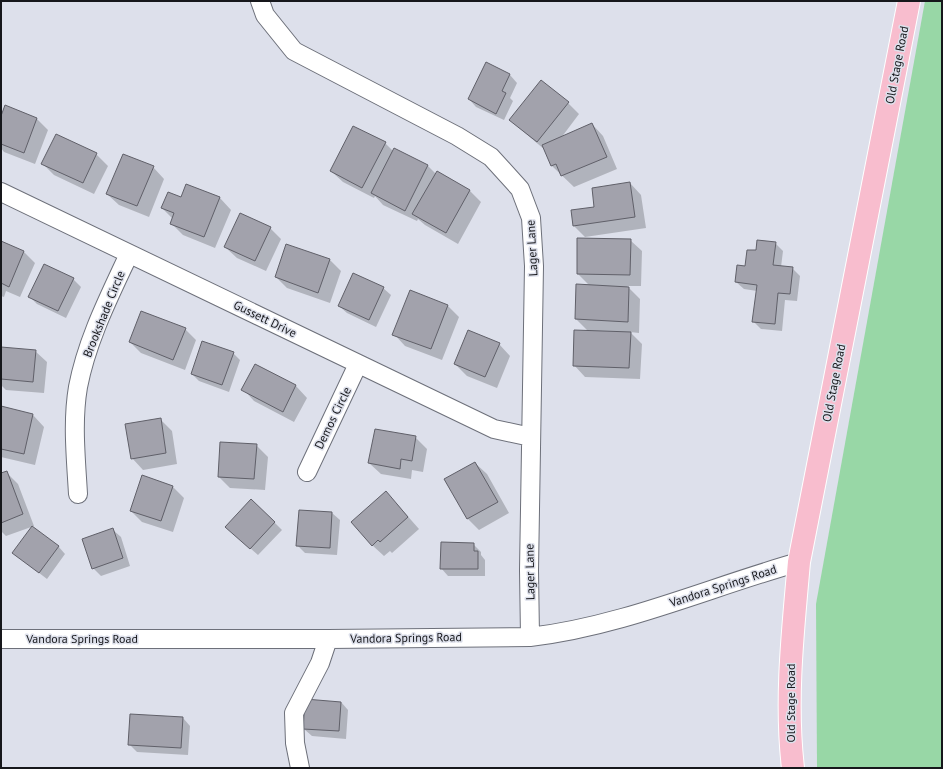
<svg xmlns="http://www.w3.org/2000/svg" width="943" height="769" font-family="'PT Sans',sans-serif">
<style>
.green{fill:#98d7a6}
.shadow{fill:#0003}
.building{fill:#a2a2ac;stroke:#606069}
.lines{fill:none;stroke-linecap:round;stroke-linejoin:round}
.minor-casing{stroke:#6d707a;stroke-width:20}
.major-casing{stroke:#fff;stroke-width:24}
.minor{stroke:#fff;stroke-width:18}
.major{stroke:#f8bdce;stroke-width:22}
.labels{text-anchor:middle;stroke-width:3;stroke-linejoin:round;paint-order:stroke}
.street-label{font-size:12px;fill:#16171b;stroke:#dde0eb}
</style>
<rect width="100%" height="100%" fill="#dde0eb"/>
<!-- green -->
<path class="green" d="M925 1H942V768H817L816 604Z"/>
<!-- shadow -->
<path class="shadow" d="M487 64 510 75 517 83 510 98 513 101 504 120 476 107 469 99Z
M568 103 579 114 561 138 592 124 603 136 617 169 574 187 552 166 545 150 510 120Z
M6 107 37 119 48 130 35 164 4 152 1 148V119Z
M385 143 393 151 428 166 436 174 470 191 481 202 458 244 425 225 418 219 417 221 383 205 375 196 374 198 343 182 331 171Z
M96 154 108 166 94 194 54 175 43 164Z
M153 167 164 179 149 217 119 205 107 194Z
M630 183 641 195 646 228 585 237 574 226Z
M187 185 220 198 231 210 215 248 183 235 171 223 173 219 162 208 181 199Z
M270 228 281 239 266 271 237 258 225 247Z
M578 239 630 240 642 251 641 286H627L640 299 639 333 630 332 642 344 640 379 585 377 574 365 588 331 576 319 590 286 578 274Z
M1 242 24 252 35 263 20 297 6 291 4 297 1 296Z
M775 243 783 251 781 267 792 268 800 276 797 301 785 300 782 331 761 329 754 322 757 291 744 289 736 282 757 252Z
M330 260 341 271 330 303 287 288 276 277Z
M73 279 81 287 66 318 37 304 30 297Z
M383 288 391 295 376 327 347 313 339 306Z
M448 306 459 317 442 360 405 346 394 334Z
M185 329 196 340 185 370 141 353 130 342Z
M499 344 510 356 497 388 467 376 455 364Z
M1 348 35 351 47 362 44 393 6 390 1 385Z
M233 353 240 360 229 392 199 381 192 374Z
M256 365 296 386 307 398 294 422 254 401 243 389Z
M1 407 33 415 44 427 35 465 1 457Z
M160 419 172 431 177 464 143 470 132 458Z
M415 437 427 449 423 472 412 470 411 479 381 474 369 463Z
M256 445 268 457 265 490 230 488 219 477Z
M475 463 487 474 509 513 479 530 468 519 445 480Z
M6 472 18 484 34 526 6 536 1 531V474Z
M173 487 184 498 173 532 142 522 131 511Z
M397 504 419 529 392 553 390 551 384 556 372 545Z
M300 511 332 513 340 520 337 555 305 553 297 545Z
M274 522 282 530 258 555 234 534Z
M113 530 121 537 130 566 101 576 93 568Z
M473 544 481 552V555L485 560V576H448L441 568Z
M58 546 65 554 47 579 13 553Z
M341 702 348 710 346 739 312 736 304 729Z
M183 718 190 726 188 755 137 752 129 744Z"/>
<!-- building -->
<path class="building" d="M486 62 510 74 502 91 506 93 496 114 468 99Z
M541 80 569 102 537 142 509 120Z
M5 105 37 118 24 153 1 144V116Z
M592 123 607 157 561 176 556 164 551 166 542 145Z
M353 126 386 142 362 188 330 171Z
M56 134 97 153 83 183 41 164Z
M394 148 428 165 405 211 371 193Z
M123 154 154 166 137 206 106 194Z
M437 171 470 190 446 233 412 214Z
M630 182 635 217 573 226 571 210 594 207 592 188Z
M186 184 220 197 204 237 170 224 174 213 161 208 168 192 181 197Z
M240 213 271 227 255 261 224 247Z
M577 238 631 239 630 275 577 274Z
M757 240 776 242 773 265 793 267 790 294 778 293 775 324 752 322 757 285 735 282 737 265 745 266 747 250H756Z
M1 241 24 251 9 287 1 283Z
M286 244 330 259 318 293 275 277Z
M44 264 74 278 58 311 28 297Z
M353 273 384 287 369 320 338 306Z
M576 284 629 287 628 322 575 319Z
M410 290 448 305 431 349 392 335Z
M141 311 186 328 173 360 129 342Z
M468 330 500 343 485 377 454 364Z
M574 330 631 332 629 368 573 366Z
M202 341 234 352 222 385 191 374Z
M1 347 36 350 33 382 1 379Z
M255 364 296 385 283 412 241 390Z
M1 406 33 414 24 454 1 449Z
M161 418 166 453 131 459 125 424Z
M375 429 416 436 412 461 401 459 400 469 368 463Z
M220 442 257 444 254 479 218 477Z
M475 462 498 502 467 519 444 479Z
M7 471 23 514 1 523V473Z
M142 475 173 486 161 521 130 511Z
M386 491 408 517 380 542 378 540 372 546 351 522Z
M251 499 275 522 250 549 225 527Z
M299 510 332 512 330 548 296 546Z
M32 526 59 546 39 573 12 553Z
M113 528 123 558 92 569 82 539Z
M441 542 474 543V551H478V569H440Z
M305 699 341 702 339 731 303 729Z
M130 714 183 717 181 748 128 745Z"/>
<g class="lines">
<!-- minor casing -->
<g class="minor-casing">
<path id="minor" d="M260 1 265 15 294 51 457 136 491 157 520 189 531 218 534 266 529 570 530 637
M1 192 494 429 531 437
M307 472 358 364
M78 494C76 459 72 422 78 387 87 340 109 297 129 254
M1 639H328L530 637C623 626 710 587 799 562
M300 768 295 743 294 713 320 663 328 639"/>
</g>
<!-- major casing -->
<g class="major-casing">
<path id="major" d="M793 768C785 700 793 630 799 562L909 1"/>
</g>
<!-- minor -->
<use href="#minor" class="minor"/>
<!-- major -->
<use href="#major" class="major"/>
</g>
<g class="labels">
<!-- street labels -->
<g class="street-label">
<text transform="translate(897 65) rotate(-79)" y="4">Old Stage Road</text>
<text transform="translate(532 248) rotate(-93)" y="4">Lager Lane</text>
<text transform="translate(104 314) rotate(-68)" y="4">Brookshade Circle</text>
<text transform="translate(265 319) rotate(26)" y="4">Gussett Drive</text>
<text transform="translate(834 383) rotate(-79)" y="4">Old Stage Road</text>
<text transform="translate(333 418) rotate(-64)" y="4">Demos Circle</text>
<text transform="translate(530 572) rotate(-91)" y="4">Lager Lane</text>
<text transform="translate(723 586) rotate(-18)" y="4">Vandora Springs Road</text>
<text transform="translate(406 638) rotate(-1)" y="4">Vandora Springs Road</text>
<text x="82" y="643">Vandora Springs Road</text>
<text transform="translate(791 703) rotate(-90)" y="4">Old Stage Road</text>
</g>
</g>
<!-- border -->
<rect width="943" height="769" fill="none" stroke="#16171b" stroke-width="4"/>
</svg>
